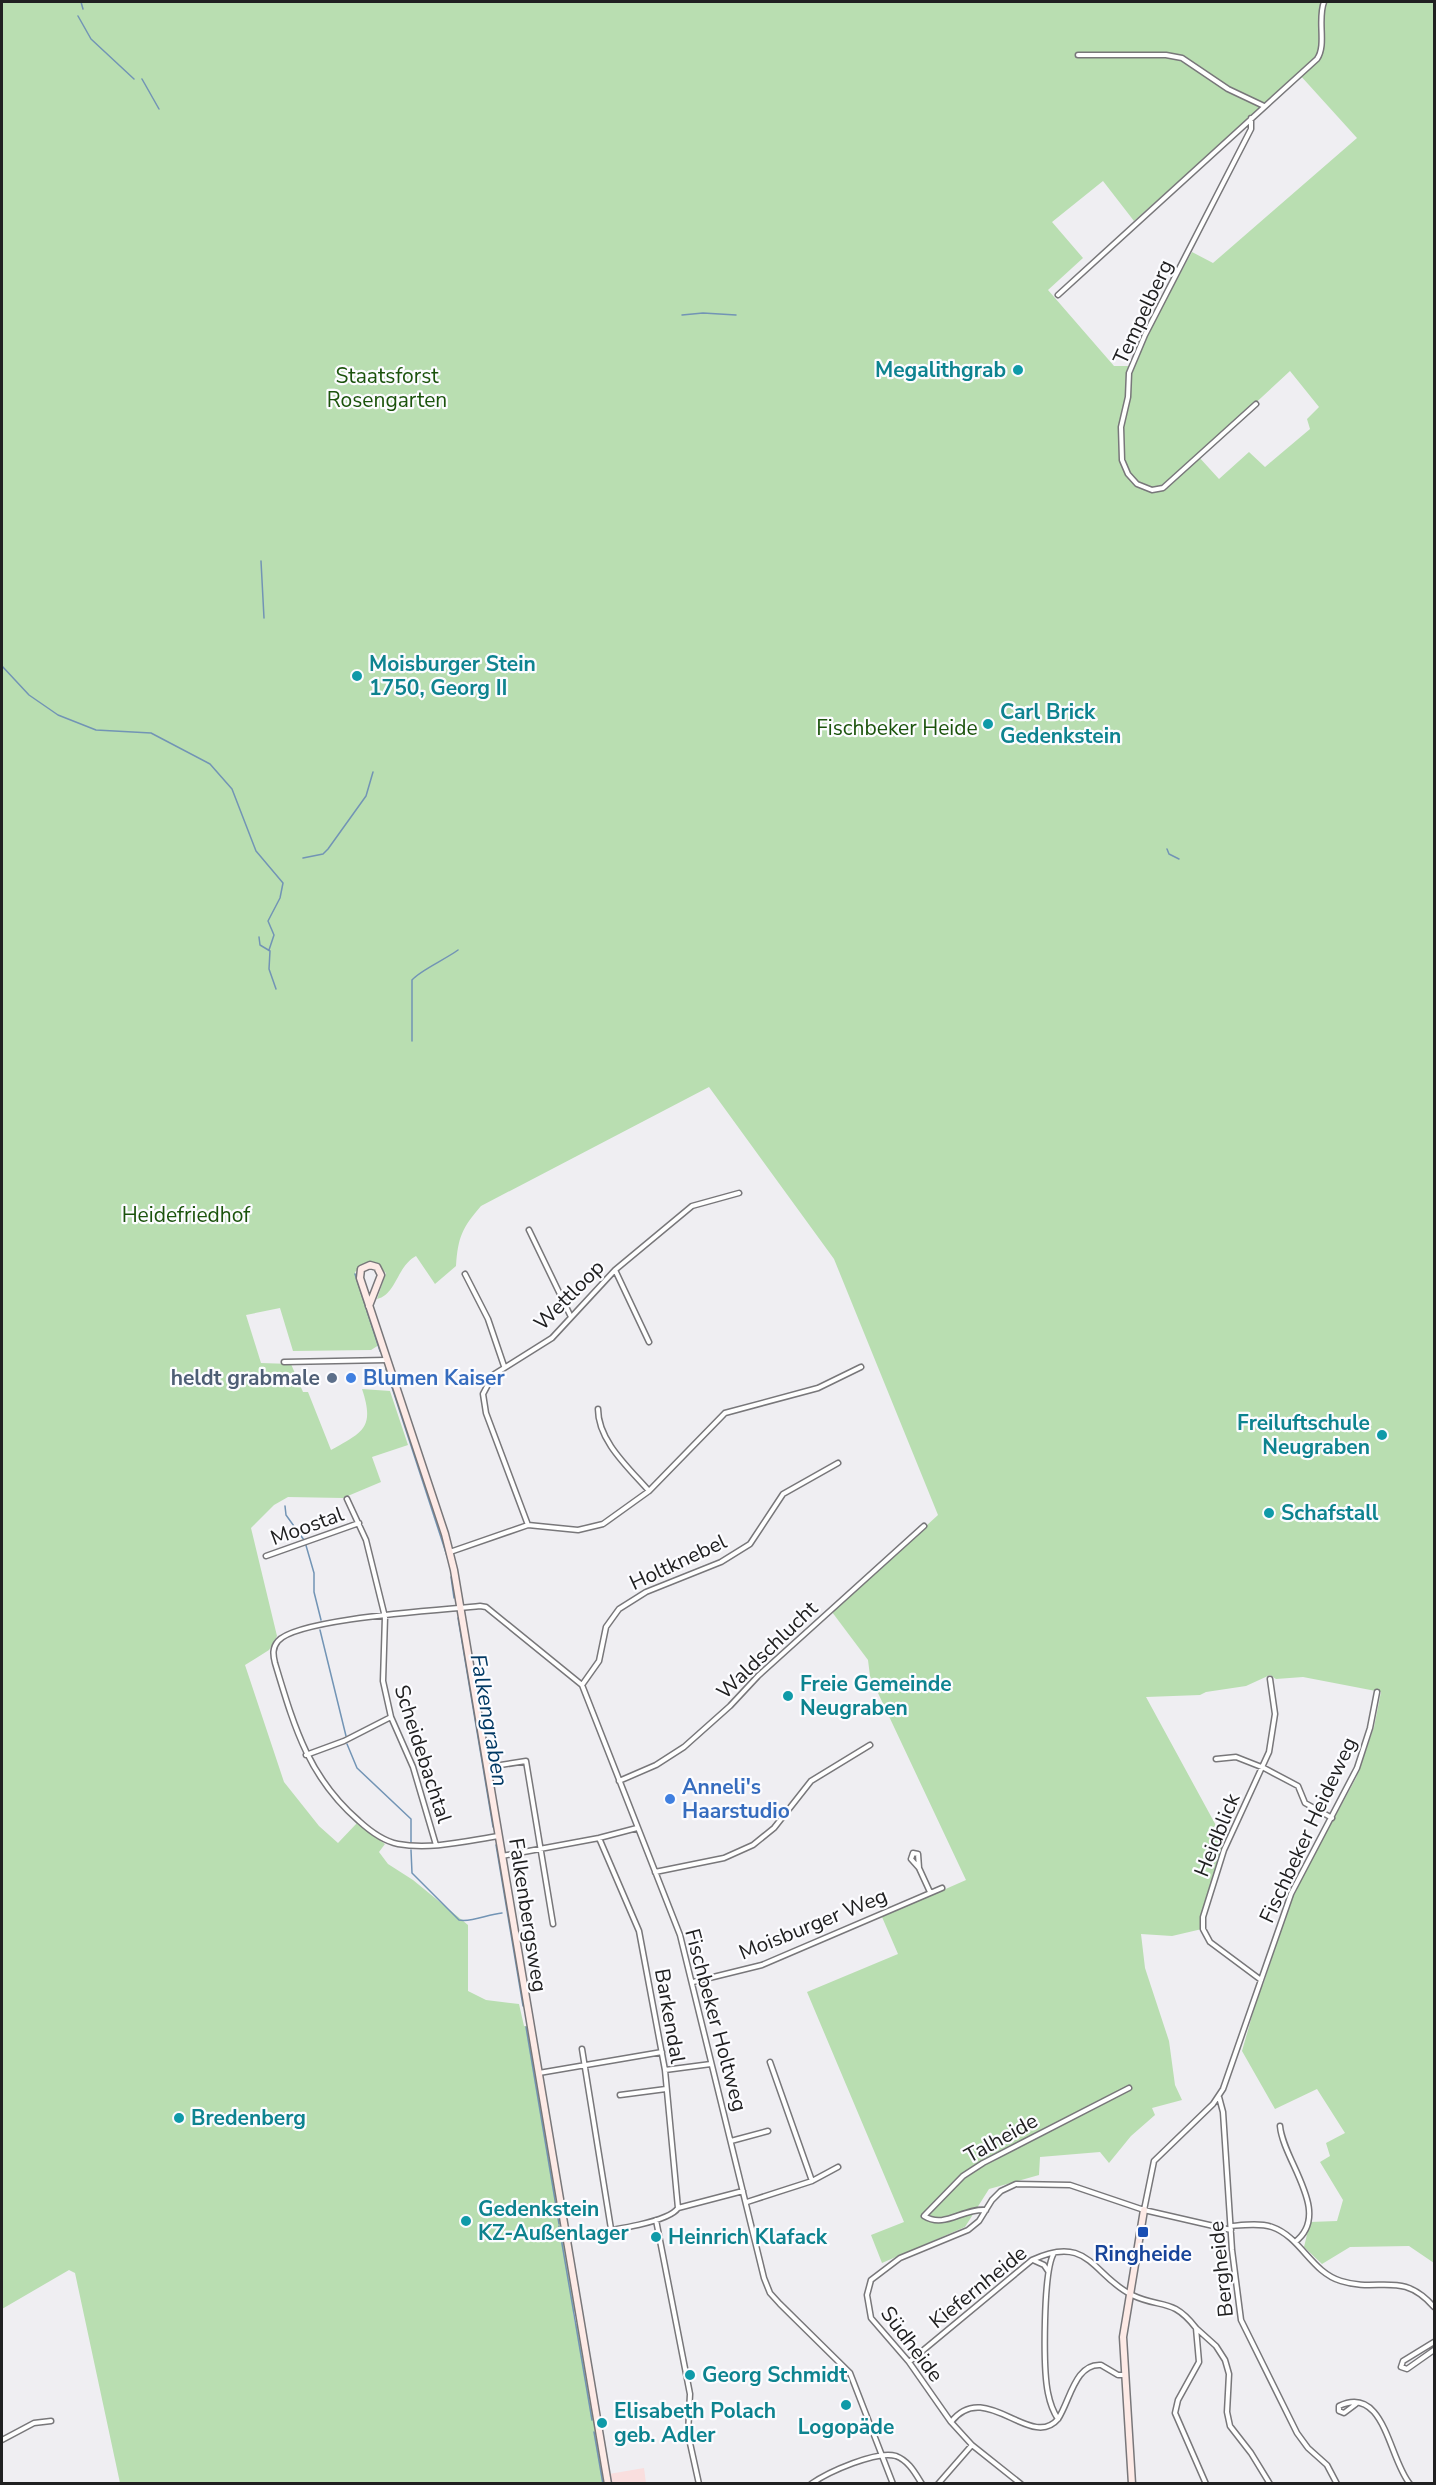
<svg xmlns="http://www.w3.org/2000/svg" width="1436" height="2485" font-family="'Nunito Sans',sans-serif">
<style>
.commercial{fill:#f9dede}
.green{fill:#b9deb1;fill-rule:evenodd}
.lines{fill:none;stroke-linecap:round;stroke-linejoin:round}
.stream{stroke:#7294b5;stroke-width:1.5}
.street-casing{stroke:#78777a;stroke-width:7}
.secondary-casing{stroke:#78777a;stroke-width:9}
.street{stroke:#fff;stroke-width:4}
.secondary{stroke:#fdeae6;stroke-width:6}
.culture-dot{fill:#0f9aa8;stroke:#fcfcff;stroke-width:2}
.service-dot{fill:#5c6f8a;stroke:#fcfcff;stroke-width:2}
.shop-dot{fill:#3f7fe0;stroke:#fcfcff;stroke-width:2}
.transit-dot{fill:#1a4fb4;stroke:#fcfcff;stroke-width:2}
.labels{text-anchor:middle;stroke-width:4.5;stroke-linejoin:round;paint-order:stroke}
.street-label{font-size:21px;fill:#202021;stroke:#fcfcff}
.culture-label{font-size:21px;font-weight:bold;fill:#0d838f;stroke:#fcfcff;text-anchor:start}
.park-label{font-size:21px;fill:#1b530c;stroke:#fcfcff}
.service-label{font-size:21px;font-weight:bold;fill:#4e5e75;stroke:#fcfcff;text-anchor:end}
.shop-label{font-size:21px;font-weight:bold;fill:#366cbe;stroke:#fcfcff;text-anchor:start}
.transit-label{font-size:21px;font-weight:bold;fill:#164399;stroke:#fcfcff}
.water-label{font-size:22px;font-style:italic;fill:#003863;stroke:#fcfcff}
</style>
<rect width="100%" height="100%" fill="#efeef2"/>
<!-- commercial -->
<path class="commercial" d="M644 2468 646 2483H610L609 2474Z"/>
<!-- green -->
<path class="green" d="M2 2H1434V2263L1409 2246 1350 2247 1322 2264 1304 2247 1310 2222 1337 2221 1343 2200 1320 2162 1330 2156 1326 2143 1345 2133 1317 2089 1275 2109 1242 2051 1260 1988 1263 1985 1293 1894 1356 1778 1374 1727 1381 1692 1303 1677 1276 1679 1270 1675 1246 1686 1206 1692 1200 1695 1146 1697 1225 1842 1204 1905 1202 1929 1172 1936 1141 1934 1145 1968 1169 2041 1175 2085 1182 2100 1152 2108 1155 2115 1131 2136 1109 2163 1100 2152 1040 2157 1039 2175 989 2189 965 2227 882 2263 871 2235 904 2222 807 1992 898 1954 882 1917 966 1880 870 1676 868 1660 832 1612 938 1515 834 1259 709 1087 481 1206C462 1228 458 1237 456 1266L435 1284 416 1256C397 1266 396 1295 377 1299L386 1273 374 1263H366L355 1272 379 1345 371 1350 293 1351 280 1308 246 1315 261 1363 291 1364 303 1392H308L331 1450C363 1432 375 1428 362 1389L390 1391 408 1445 372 1457 381 1482 343 1498 288 1497 274 1505 251 1528 277 1636 269 1650 245 1665 284 1782 319 1826 338 1843 357 1823 385 1844 379 1852 388 1864 413 1880 468 1925V1991L486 2000 519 2004 524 2026H528L577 2311 573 2312 575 2324H579L605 2483H120L75 2273 69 2270 2 2309ZM1299 74 1357 138 1213 263 1192 252 1148 332 1143 335 1129 366H1114L1048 290 1083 258 1052 222 1103 181 1134 221ZM1290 371 1319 407 1307 419 1310 429 1265 467 1249 452 1219 479 1198 456Z"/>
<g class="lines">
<!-- stream -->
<path class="stream" d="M81 2 83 9
M78 16 91 39 134 79
M142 79 159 109
M682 315 703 313 736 315
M261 561 264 618
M2 666 29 695 58 715 96 730 151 733 210 764 232 789 256 851 283 883 280 898 268 921 274 935 269 950
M1167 849 1169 854 1179 859
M303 858 323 854 328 849 366 796 373 772
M259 937 260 945 270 951 269 969 276 989
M412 1041V980C419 971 446 959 458 950
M355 1274 380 1351
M386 1369 448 1559
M285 1506 286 1515 304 1540
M305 1542 314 1573V1592L321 1620
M451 1577 454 1598
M458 1618 493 1827
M320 1630 346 1736
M347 1744 357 1768 411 1819V1842
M496 1845 523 2006
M411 1850 412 1873 459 1920C471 1923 488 1914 502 1913
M526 2027 559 2224
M559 2226 592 2420
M594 2432 603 2484"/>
<!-- street casing -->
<g class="street-casing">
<path id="street" d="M1078 55H1166L1182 58 1228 89 1264 106
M1251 118V129L1145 335 1129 373 1128 397 1121 427 1122 460 1128 474 1137 484 1152 490 1163 488 1256 404
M1058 295 1317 59C1327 45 1317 20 1324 2
M529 1230 571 1317
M615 1270 649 1342
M465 1274 488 1319 504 1366
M284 1362 387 1360
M598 1409C598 1441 629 1468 649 1491
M347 1499 366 1540 385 1617 383 1681 391 1717 413 1767 436 1845
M528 1525 486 1413 483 1394 493 1375 552 1338 615 1270 692 1206 739 1193
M450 1552 528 1525 578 1530 603 1524 649 1491 725 1413 818 1388 861 1367
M266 1556 359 1523
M582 1685 599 1661 606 1627 619 1609 646 1592 721 1562 750 1544 783 1494 838 1463
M306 1755 344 1741 391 1717
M1216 1759 1236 1757 1264 1768 1298 1786 1305 1803 1332 1818
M488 1767 526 1761 553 1924
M619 1781 656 1765 684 1747 730 1706 758 1676 924 1526
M499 1836C466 1841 431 1850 398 1844 383 1841 371 1832 359 1821 308 1777 294 1726 275 1663 273 1655 272 1648 278 1641 298 1618 444 1610 480 1606L486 1607 582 1685 680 1935 764 2278 770 2293 780 2304 850 2373 893 2484
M599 1838 639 1931 665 2070 678 2208
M502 1856 599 1838 637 1828
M919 1868 918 1854 913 1853 911 1859 919 1868 930 1892
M655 1872 724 1858 753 1845 774 1828 811 1781 870 1745
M1261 1980 1210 1942 1203 1929V1917L1224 1850 1269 1752 1275 1714 1270 1679
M693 1982 762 1965 942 1888
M582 2049 611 2229
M770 2062 812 2181
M665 2070 711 2064
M539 2073 662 2052
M620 2095 666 2089
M1219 2097 1223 2112 1232 2250 1241 2320 1297 2433 1308 2448 1327 2465 1337 2484
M1280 2126C1283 2161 1333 2213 1295 2242
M731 2141 768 2131
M747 2202 812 2181 838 2167
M986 2210C962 2208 945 2229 924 2216L963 2176 983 2163 1129 2088
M1144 2210 1154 2161 1213 2104 1223 2089 1291 1894 1357 1768 1370 1728 1377 1692
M656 2220 690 2394 688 2434 699 2484
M1231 2226C1244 2225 1260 2223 1272 2227 1301 2237 1311 2272 1341 2281 1379 2293 1402 2270 1434 2307
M566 2237C589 2233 667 2225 678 2208L743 2191
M1054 2253C1043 2271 1043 2369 1048 2393 1050 2403 1052 2410 1058 2419
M1033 2260 1044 2265 1048 2271
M1196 2328 1216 2346 1225 2360 1229 2374 1227 2412 1230 2426 1251 2453 1270 2484
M1434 2342 1403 2361 1401 2367 1407 2369 1434 2350
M909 2362 1032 2260C1089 2233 1093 2276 1132 2295 1161 2309 1172 2297 1196 2328L1199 2362 1178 2400 1175 2413 1206 2484
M1356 2404 1344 2413 1339 2411V2406C1385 2384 1389 2460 1410 2484
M951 2422C985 2378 1031 2451 1058 2419 1070 2401 1075 2363 1101 2365L1118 2375H1125
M2 2440 34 2423 51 2421
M811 2484C828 2472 877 2450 896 2456 909 2461 915 2473 922 2484
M938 2484 972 2445
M1021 2484 972 2445 951 2422 909 2362 871 2318 867 2295 871 2280 900 2258 968 2230 979 2221 992 2200 1001 2191 1016 2184 1070 2185 1144 2210 1231 2230"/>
</g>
<!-- secondary casing -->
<g class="secondary-casing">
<path id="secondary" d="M369 1306 381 1275 377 1267 370 1265 361 1269 360 1278 445 1534 454 1570 608 2484
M1132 2484 1123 2337 1144 2210"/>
</g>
<!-- street -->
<use href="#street" class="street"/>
<!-- secondary -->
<use href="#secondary" class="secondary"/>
</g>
<!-- markers -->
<g class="culture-dot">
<circle cx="1018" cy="370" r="6"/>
<circle cx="357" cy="676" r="6"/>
<circle cx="988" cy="724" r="6"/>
<circle cx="1382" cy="1435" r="6"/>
<circle cx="1269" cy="1513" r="6"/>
<circle cx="788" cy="1696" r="6"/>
<circle cx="179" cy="2118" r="6"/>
<circle cx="466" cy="2221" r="6"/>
<circle cx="656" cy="2237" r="6"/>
<circle cx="690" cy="2375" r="6"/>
<circle cx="846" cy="2405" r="6"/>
<circle cx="602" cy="2423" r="6"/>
</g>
<circle class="service-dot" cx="332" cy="1378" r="6"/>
<g class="shop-dot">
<circle cx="351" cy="1378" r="6"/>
<circle cx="670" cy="1799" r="6"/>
</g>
<rect class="transit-dot" x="1137" y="2226" width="12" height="12" rx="3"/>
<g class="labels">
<!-- street labels -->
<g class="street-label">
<text transform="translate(1143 312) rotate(-65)" y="7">Tempelberg</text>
<text transform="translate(569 1295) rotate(-45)" y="7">Wettloop</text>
<text transform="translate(307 1526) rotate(-20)" y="7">Moostal</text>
<text transform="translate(678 1562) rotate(-25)" y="7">Holtknebel</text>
<text transform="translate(767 1650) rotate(-44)" y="7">Waldschlucht</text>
<text transform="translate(423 1754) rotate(72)" y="7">Scheidebachtal</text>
<text transform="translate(1308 1830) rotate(-65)" y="7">Fischbeker Heideweg</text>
<text transform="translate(1217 1835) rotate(-68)" y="7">Heidblick</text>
<text transform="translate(528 1915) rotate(81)" y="7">Falkenbergsweg</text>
<text transform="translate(813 1924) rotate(-22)" y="7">Moisburger Weg</text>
<text transform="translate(670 2016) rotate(80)" y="7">Barkendal</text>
<text transform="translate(716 2020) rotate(75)" y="7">Fischbeker Holtweg</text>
<text transform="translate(1001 2138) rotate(-29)" y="7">Talheide</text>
<text transform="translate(1221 2269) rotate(-96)" y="7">Bergheide</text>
<text transform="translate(978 2287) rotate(-39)" y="7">Kiefernheide</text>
<text transform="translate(912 2344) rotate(53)" y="7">Südheide</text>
</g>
<!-- culture labels -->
<g class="culture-label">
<text x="1006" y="377" text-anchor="end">Megalithgrab</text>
<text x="369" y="671">Moisburger Stein<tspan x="369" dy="24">1750, Georg II</tspan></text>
<text x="1000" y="719">Carl Brick<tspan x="1000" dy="24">Gedenkstein</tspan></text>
<text x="1370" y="1430" text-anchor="end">Freiluftschule<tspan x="1370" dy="24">Neugraben</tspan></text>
<text x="1281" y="1520">Schafstall</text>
<text x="800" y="1691">Freie Gemeinde<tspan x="800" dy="24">Neugraben</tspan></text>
<text x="191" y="2125">Bredenberg</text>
<text x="478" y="2216">Gedenkstein<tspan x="478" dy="24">KZ-Außenlager</tspan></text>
<text x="668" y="2244">Heinrich Klafack</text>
<text x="702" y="2382">Georg Schmidt</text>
<text x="614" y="2418">Elisabeth Polach<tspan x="614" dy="24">geb. Adler</tspan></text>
<text x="846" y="2434" text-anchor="middle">Logopäde</text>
</g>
<!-- park labels -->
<g class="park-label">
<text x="387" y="383">Staatsforst<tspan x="387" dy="24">Rosengarten</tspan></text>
<text x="897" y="735">Fischbeker Heide</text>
<text x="186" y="1222">Heidefriedhof</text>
</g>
<!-- service labels -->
<g class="service-label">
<text x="320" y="1385">heldt grabmale</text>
</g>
<!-- shop labels -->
<g class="shop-label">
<text x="363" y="1385">Blumen Kaiser</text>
<text x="682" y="1794">Anneli's<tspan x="682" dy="24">Haarstudio</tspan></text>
</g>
<!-- transit labels -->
<g class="transit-label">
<text x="1143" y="2261">Ringheide</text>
</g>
<!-- water labels -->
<g class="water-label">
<text transform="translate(490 1720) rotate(80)" y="8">Falkengraben</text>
</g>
</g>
<!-- border -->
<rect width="1436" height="2485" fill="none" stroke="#202021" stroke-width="6"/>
</svg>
